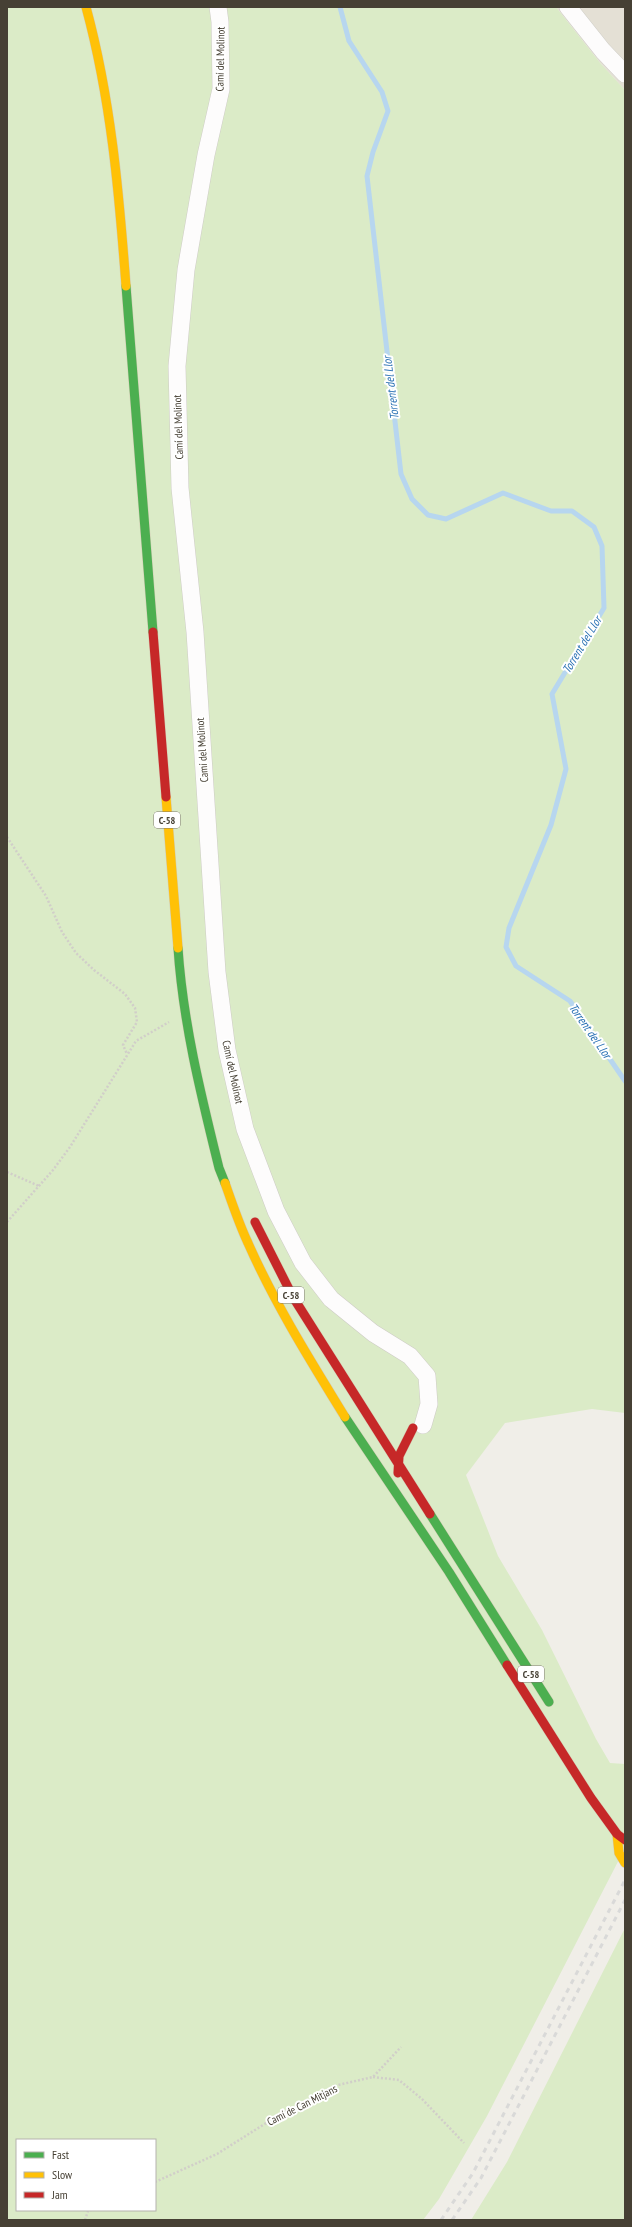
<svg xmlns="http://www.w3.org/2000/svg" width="632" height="2227" font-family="'PT Sans Narrow',sans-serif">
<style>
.residential{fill:#e4e0d5}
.green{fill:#dbebc7;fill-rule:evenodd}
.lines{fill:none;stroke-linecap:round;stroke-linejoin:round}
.stream{stroke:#b7d6ef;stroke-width:5}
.street-casing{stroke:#ceccc6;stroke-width:18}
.fast-casing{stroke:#d3ccb5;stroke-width:10}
.slow-casing{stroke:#d3ccb5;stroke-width:10}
.jam-casing{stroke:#d3ccb5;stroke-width:10}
.path{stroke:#d1cec9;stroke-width:2.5;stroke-dasharray:2 2;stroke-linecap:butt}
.street{stroke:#fdfcfc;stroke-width:17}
.fast{stroke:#4caf50;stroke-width:9}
.slow{stroke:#ffc107;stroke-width:9}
.jam{stroke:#c62828;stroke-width:9}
.rail{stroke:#d9d9d8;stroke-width:3;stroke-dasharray:5 5;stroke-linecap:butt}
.labels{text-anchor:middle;stroke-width:4;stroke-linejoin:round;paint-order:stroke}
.shield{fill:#fff;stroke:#7e7971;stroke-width:1}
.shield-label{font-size:10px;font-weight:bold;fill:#464034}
.street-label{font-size:11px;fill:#464034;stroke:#fff}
.water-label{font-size:12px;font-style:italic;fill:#2a71b4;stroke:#fff}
</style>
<rect width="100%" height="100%" fill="#f0eee8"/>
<!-- residential -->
<path class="residential" d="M556 7H625V90L601 64Z"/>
<!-- green -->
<path class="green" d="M7 7H556L601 64 625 90V1413L592 1409 505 1423 466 1475 498 1556 542 1630 596 1739 610 1763 625 1764V1848L487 2116 439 2199 423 2220H7ZM17 2140H155V2210H17Z
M625 1928V2220H471L507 2162Z"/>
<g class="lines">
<!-- stream -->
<path class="stream" d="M340 7 349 41 382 92 388 111 373 152 367 176 401 474 412 499 428 515 446 519 503 493 551 511H572L594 527 602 546 604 608 552 694 566 769 551 825 509 928 506 947 516 966 570 1001 625 1081"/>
<!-- street casing -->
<g class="street-casing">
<path id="street" d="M218 7 220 22 221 89 206 155 186 270 177 366 180 488 195 632 217 972 227 1050 245 1129 276 1211 303 1263 331 1299 373 1333 410 1356 427 1376 429 1404 423 1425
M568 7 603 51 625 74"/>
</g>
<!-- fast casing -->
<g class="fast-casing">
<path id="fast" d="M126 286 153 632
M178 948C183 1023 201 1095 219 1168L225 1183
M345 1417 449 1572 507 1665
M430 1514 549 1702"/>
</g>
<!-- slow casing -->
<g class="slow-casing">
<path id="slow" d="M86 7C111 99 119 192 126 286
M166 797 178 948
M225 1183C232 1203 239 1224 248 1243 275 1304 310 1360 345 1417
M617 1834 619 1853 625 1863"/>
</g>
<!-- jam casing -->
<g class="jam-casing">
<path id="jam" d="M153 632 166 797
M255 1222 293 1297 430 1514
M398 1473 399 1456 413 1428
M507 1665 591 1798 617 1834 625 1840"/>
</g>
<!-- path -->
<path class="path" d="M7 837 46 896 62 932 76 953 94 970 125 994 135 1008 137 1022 123 1045 127 1054
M7 1172 39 1186
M7 1222 53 1170 70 1147 136 1041 169 1022
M373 2077 399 2080 422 2099 464 2143
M155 2182 217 2154 282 2113 338 2085 373 2077 401 2047
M85 2220 88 2211 91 2210"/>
<!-- street -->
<use href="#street" class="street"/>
<!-- fast -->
<use href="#fast" class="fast"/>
<!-- slow -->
<use href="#slow" class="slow"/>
<!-- jam -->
<use href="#jam" class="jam"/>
<!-- rail -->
<path class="rail" d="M441 2220 473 2173 625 1880
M452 2220 481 2178 625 1900"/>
</g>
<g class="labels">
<!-- shield labels -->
<g class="shield">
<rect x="154" y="812" width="26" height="16" rx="3"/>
<rect x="278" y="1287" width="26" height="16" rx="3"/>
<rect x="518" y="1666" width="26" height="16" rx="3"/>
</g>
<g class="shield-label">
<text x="167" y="824">C-58</text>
<text x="291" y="1299">C-58</text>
<text x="531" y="1678">C-58</text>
</g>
<!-- street labels -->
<g class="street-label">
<text transform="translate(220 59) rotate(-89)" y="4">Camí del Molinot</text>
<text transform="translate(178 427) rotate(-92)" y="4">Camí del Molinot</text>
<text transform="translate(202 750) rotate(-94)" y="4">Camí del Molinot</text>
<text transform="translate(233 1072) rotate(78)" y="4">Camí del Molinot</text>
<text transform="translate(302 2105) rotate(-27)" y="4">Camí de Can Mitjans</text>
</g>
<!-- water labels -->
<g class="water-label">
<text transform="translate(391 388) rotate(-97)" y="4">Torrent del Llor</text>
<text transform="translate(582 645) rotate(-59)" y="4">Torrent del Llor</text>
<text transform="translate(590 1031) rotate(55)" y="4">Torrent del Llor</text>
</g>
</g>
<!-- border -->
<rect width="632" height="2227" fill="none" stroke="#464034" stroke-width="16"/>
<!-- legend -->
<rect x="16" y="2139" width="140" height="72" fill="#ffffff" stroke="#b5b3ae"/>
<rect x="24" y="2152" width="20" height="6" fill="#4caf50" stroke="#b5b3ae"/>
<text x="52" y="2159" font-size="12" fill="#464034">Fast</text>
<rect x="24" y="2172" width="20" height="6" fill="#ffc107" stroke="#b5b3ae"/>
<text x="52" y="2179" font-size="12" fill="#464034">Slow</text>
<rect x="24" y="2192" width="20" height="6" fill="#c62828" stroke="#b5b3ae"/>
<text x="52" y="2199" font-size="12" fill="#464034">Jam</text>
</svg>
